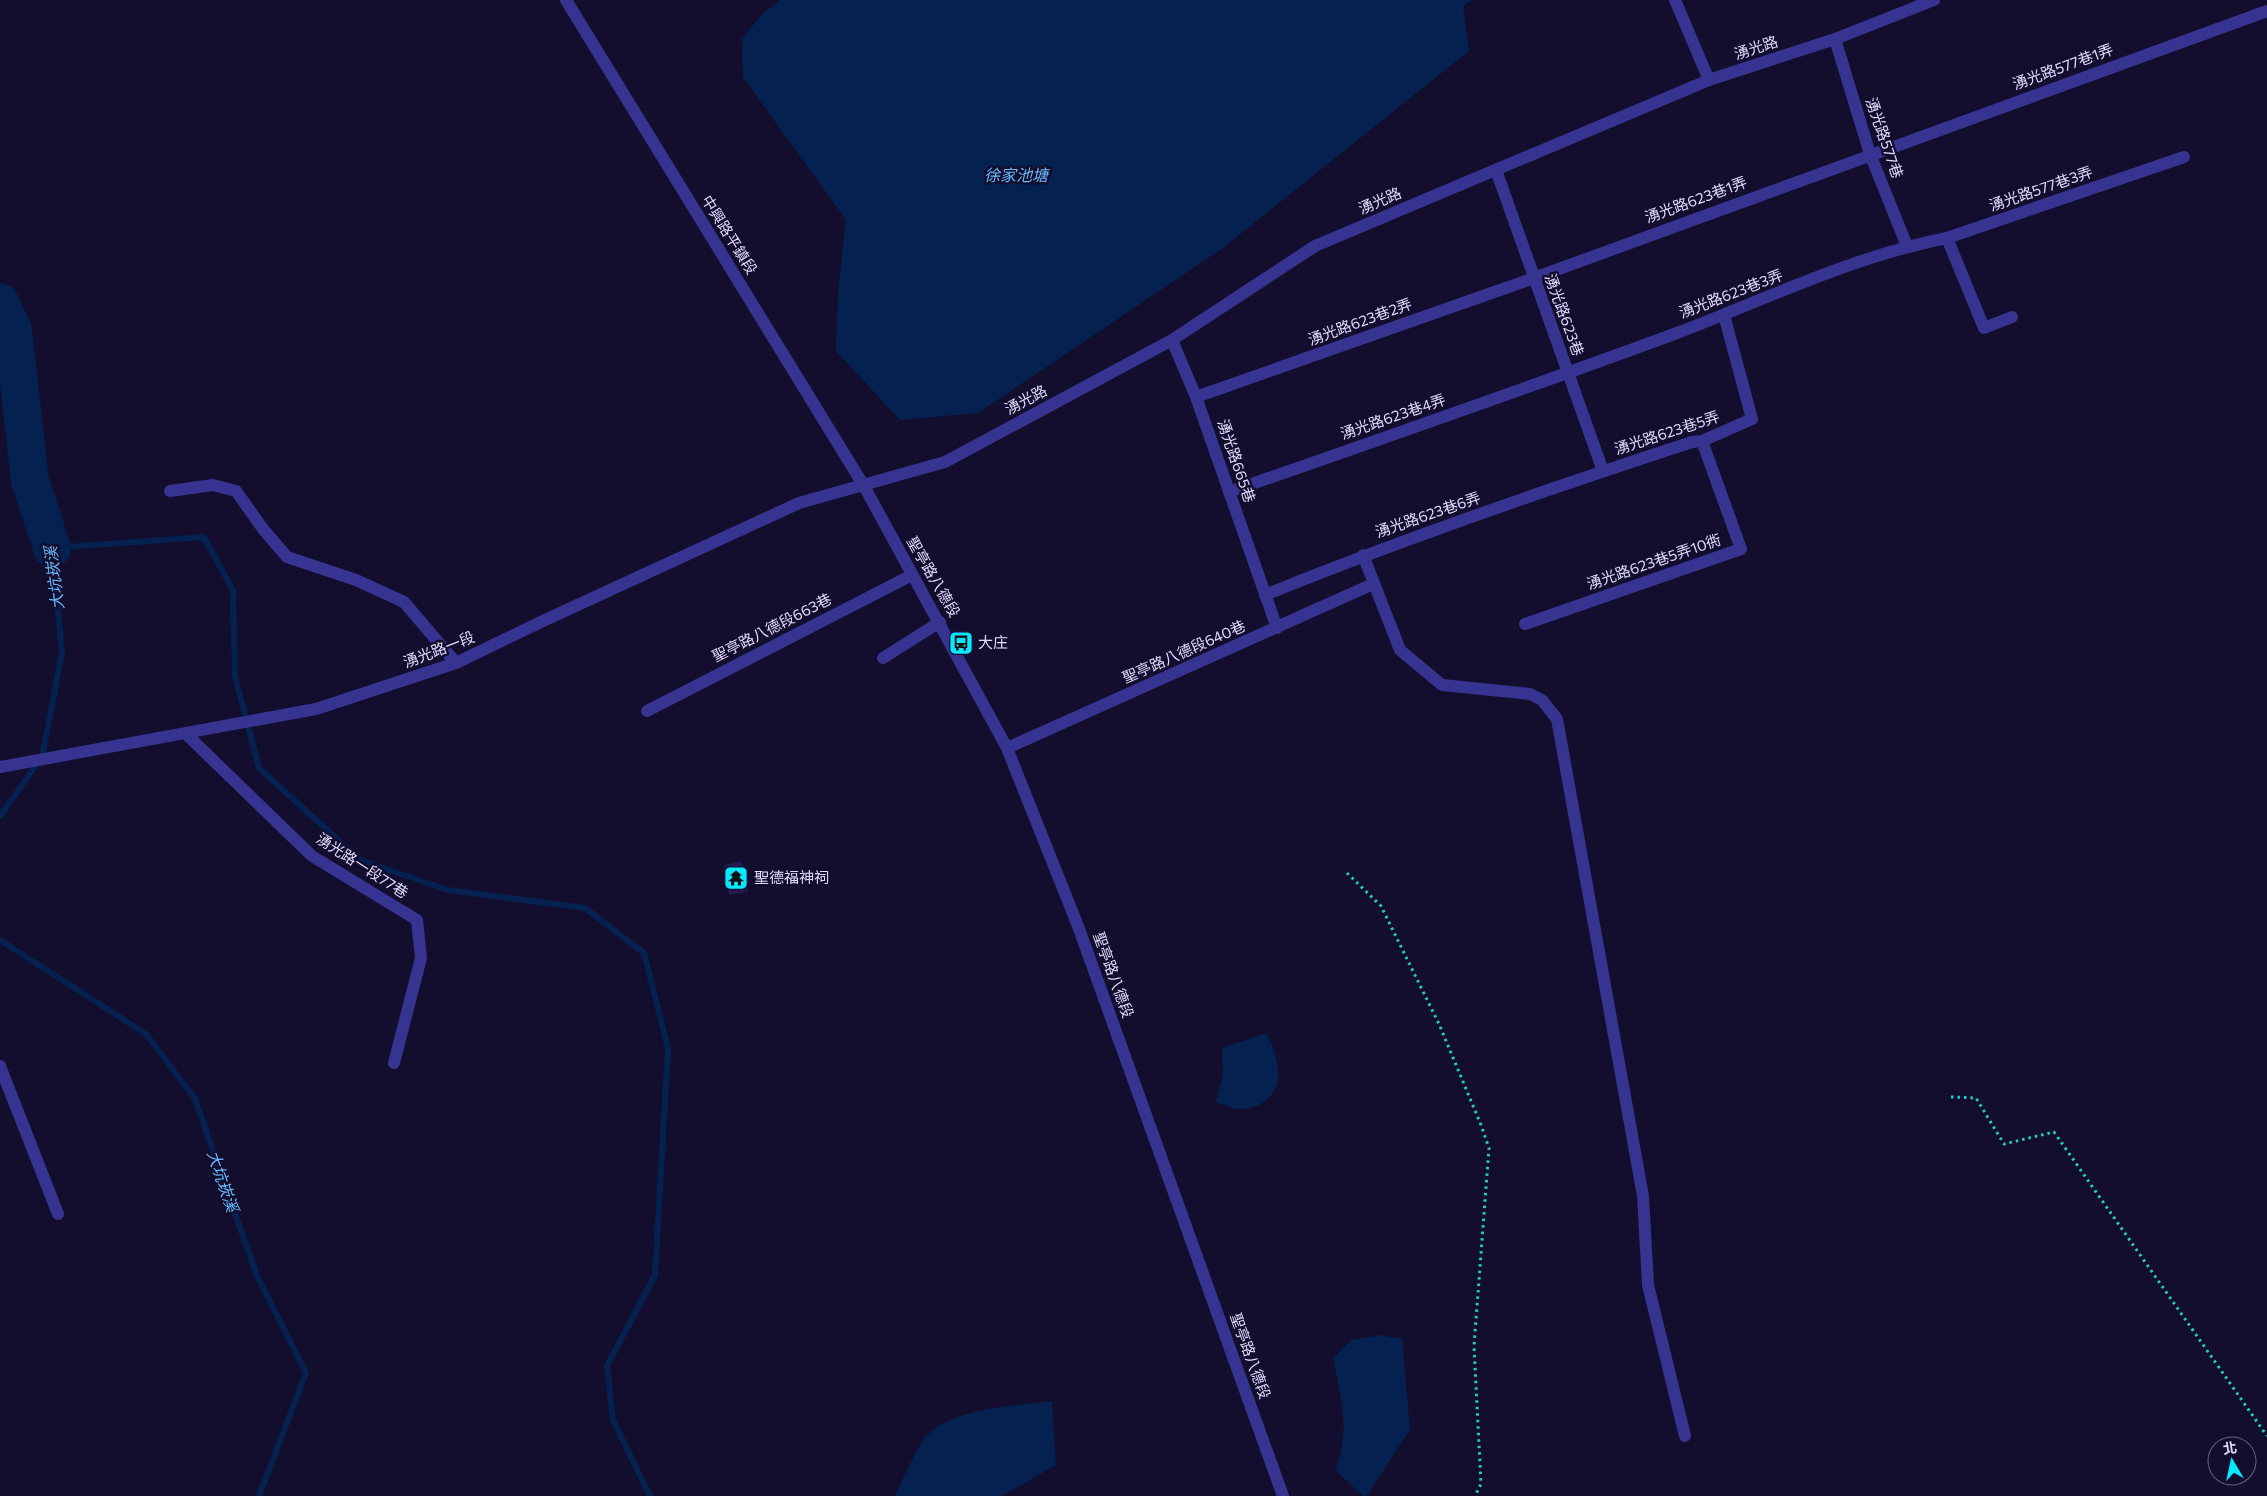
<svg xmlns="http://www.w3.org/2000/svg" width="2267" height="1496" font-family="Commissioner,'Noto Sans TC',sans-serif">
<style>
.water{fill:#052150}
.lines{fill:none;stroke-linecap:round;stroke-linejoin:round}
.stream{stroke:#052150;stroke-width:6}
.river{stroke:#052150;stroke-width:38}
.building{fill:#231850}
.path{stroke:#23cbc0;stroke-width:3;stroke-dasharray:2.5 4;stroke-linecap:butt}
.minor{stroke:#373491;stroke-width:12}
.labels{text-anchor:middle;stroke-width:5;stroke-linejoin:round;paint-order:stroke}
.street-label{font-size:15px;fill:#dfdbff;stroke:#130e2d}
.poi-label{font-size:15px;fill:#dfdbff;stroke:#130e2d;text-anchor:start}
.water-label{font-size:16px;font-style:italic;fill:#69baff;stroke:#130e2d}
</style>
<rect width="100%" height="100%" fill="#130e2d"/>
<!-- water -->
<path class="water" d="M780 0H1472L1463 6 1469 51 1223 248 978 413 900 420 836 351 838 291 846 220 743 77 742 39 763 13Z
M1267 1033C1278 1055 1288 1090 1260 1104 1255 1107 1245 1110 1238 1109 1231 1109 1223 1104 1216 1102L1223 1075 1222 1048Z
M1380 1335 1402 1339 1410 1429 1367 1496H1363L1335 1470C1351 1430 1341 1398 1333 1358L1351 1340Z
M1052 1401 1056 1465 1002 1496H895C903 1479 914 1452 925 1438 948 1408 1017 1406 1052 1401Z"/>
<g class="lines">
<!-- stream -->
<path class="stream" d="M0 816 42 757 62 653 52 548 204 537 233 590 235 676 259 768 360 860 448 890 585 908 644 953 668 1049 655 1275 607 1366 613 1420 650 1496
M0 940 146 1034 195 1099 257 1276 306 1373 259 1496"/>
<!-- river -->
<path class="river" d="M0 302 13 330 30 481 52 548"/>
</g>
<!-- building -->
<path class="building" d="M742 861 748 892 729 895 724 865Z"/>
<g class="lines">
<!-- path -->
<path class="path" d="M1347 873 1381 906 1439 1024 1481 1125 1489 1148 1474 1346 1481 1484 1475 1496
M1951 1097 1976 1098 2004 1144 2054 1132 2267 1436"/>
<!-- minor -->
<path class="minor" d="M566 0 864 486 1007 748 1078 926 1283 1496
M1675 0 1709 80
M1835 39 1870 154 1907 246
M1496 170 1603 471
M1947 238 1984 328 2012 317
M1172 340 1196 397 1277 628
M1196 397 1534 278 2267 11
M170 491 213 485 236 491 263 529 287 557 356 580 404 602 456 663
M1229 492C1378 440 1528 388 1677 333 1766 299 1854 256 1947 238L2184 157
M1363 555 1400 650 1442 685 1530 694 1542 700 1557 719 1643 1196 1648 1285 1685 1436
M1265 595C1405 538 1548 489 1692 442L1702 441 1752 419 1724 315
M1525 624 1741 549 1702 441
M883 658 940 622
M647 711 912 575
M185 733 312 856 417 920 421 958 394 1063
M1007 748 1373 584
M0 767 316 709 456 663 545 620 799 503 945 462 1172 340 1315 246 1709 80 1835 39 1934 0
M0 1066 58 1214"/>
</g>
<!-- icons -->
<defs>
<g id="bus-square" transform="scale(1.25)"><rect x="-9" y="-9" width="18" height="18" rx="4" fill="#07e8ff" stroke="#130e2d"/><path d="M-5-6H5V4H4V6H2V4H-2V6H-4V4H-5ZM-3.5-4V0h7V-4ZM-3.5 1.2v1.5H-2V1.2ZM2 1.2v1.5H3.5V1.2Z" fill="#111"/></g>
<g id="temple-square" transform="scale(1.25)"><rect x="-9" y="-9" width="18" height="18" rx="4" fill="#07e8ff" stroke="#130e2d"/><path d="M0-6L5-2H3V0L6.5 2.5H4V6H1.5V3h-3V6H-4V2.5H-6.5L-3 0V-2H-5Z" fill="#111"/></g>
</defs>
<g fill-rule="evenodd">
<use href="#bus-square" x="961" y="643"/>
<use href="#temple-square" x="736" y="878"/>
</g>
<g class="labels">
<!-- street labels -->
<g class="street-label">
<text transform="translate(1756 48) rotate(-18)" y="5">湧光路</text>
<text transform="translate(2063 67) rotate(-20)" y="5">湧光路577巷1弄</text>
<text transform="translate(1884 138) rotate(71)" y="5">湧光路577巷</text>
<text transform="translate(2041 189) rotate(-19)" y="5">湧光路577巷3弄</text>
<text transform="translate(1696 200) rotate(-20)" y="5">湧光路623巷1弄</text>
<text transform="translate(1380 201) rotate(-23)" y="5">湧光路</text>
<text transform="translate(729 235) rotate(58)" y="5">中興路平鎮段</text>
<text transform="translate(1731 294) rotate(-21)" y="5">湧光路623巷3弄</text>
<text transform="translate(1564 315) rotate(70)" y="5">湧光路623巷</text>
<text transform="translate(1360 322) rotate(-20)" y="5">湧光路623巷2弄</text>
<text transform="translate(1026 400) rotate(-28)" y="5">湧光路</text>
<text transform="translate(1393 417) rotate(-19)" y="5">湧光路623巷4弄</text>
<text transform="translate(1667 433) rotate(-18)" y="5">湧光路623巷5弄</text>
<text transform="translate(1236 461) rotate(71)" y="5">湧光路665巷</text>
<text transform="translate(1428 515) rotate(-19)" y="5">湧光路623巷6弄</text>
<text transform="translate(1654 562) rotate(-19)" y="5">湧光路623巷5弄10衖</text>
<text transform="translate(933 577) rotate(60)" y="5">聖亭路八德段</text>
<text transform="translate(772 628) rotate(-27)" y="5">聖亭路八德段663巷</text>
<text transform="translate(439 650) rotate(-21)" y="5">湧光路一段</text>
<text transform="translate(1184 652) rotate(-24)" y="5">聖亭路八德段640巷</text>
<text transform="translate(362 866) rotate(33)" y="5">湧光路一段77巷</text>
<text transform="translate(1113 975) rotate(70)" y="5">聖亭路八德段</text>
<text transform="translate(1250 1356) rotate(70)" y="5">聖亭路八德段</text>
</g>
<!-- poi labels -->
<g class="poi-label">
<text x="978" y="648">大庄</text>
<text x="754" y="883">聖德福神祠</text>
</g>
<!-- water labels -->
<g class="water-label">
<text x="1016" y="181">徐家池塘</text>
<text transform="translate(54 578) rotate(-97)" y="6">大坑崁溪</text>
<text transform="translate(223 1181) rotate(71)" y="6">大坑崁溪</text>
</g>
</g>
<!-- north arrow -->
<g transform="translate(2232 1461) rotate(351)"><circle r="24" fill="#130e2d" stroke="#656081"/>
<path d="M0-4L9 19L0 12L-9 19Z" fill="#07e8ff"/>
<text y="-8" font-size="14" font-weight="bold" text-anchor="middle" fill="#dfdbff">北</text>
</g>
</svg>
